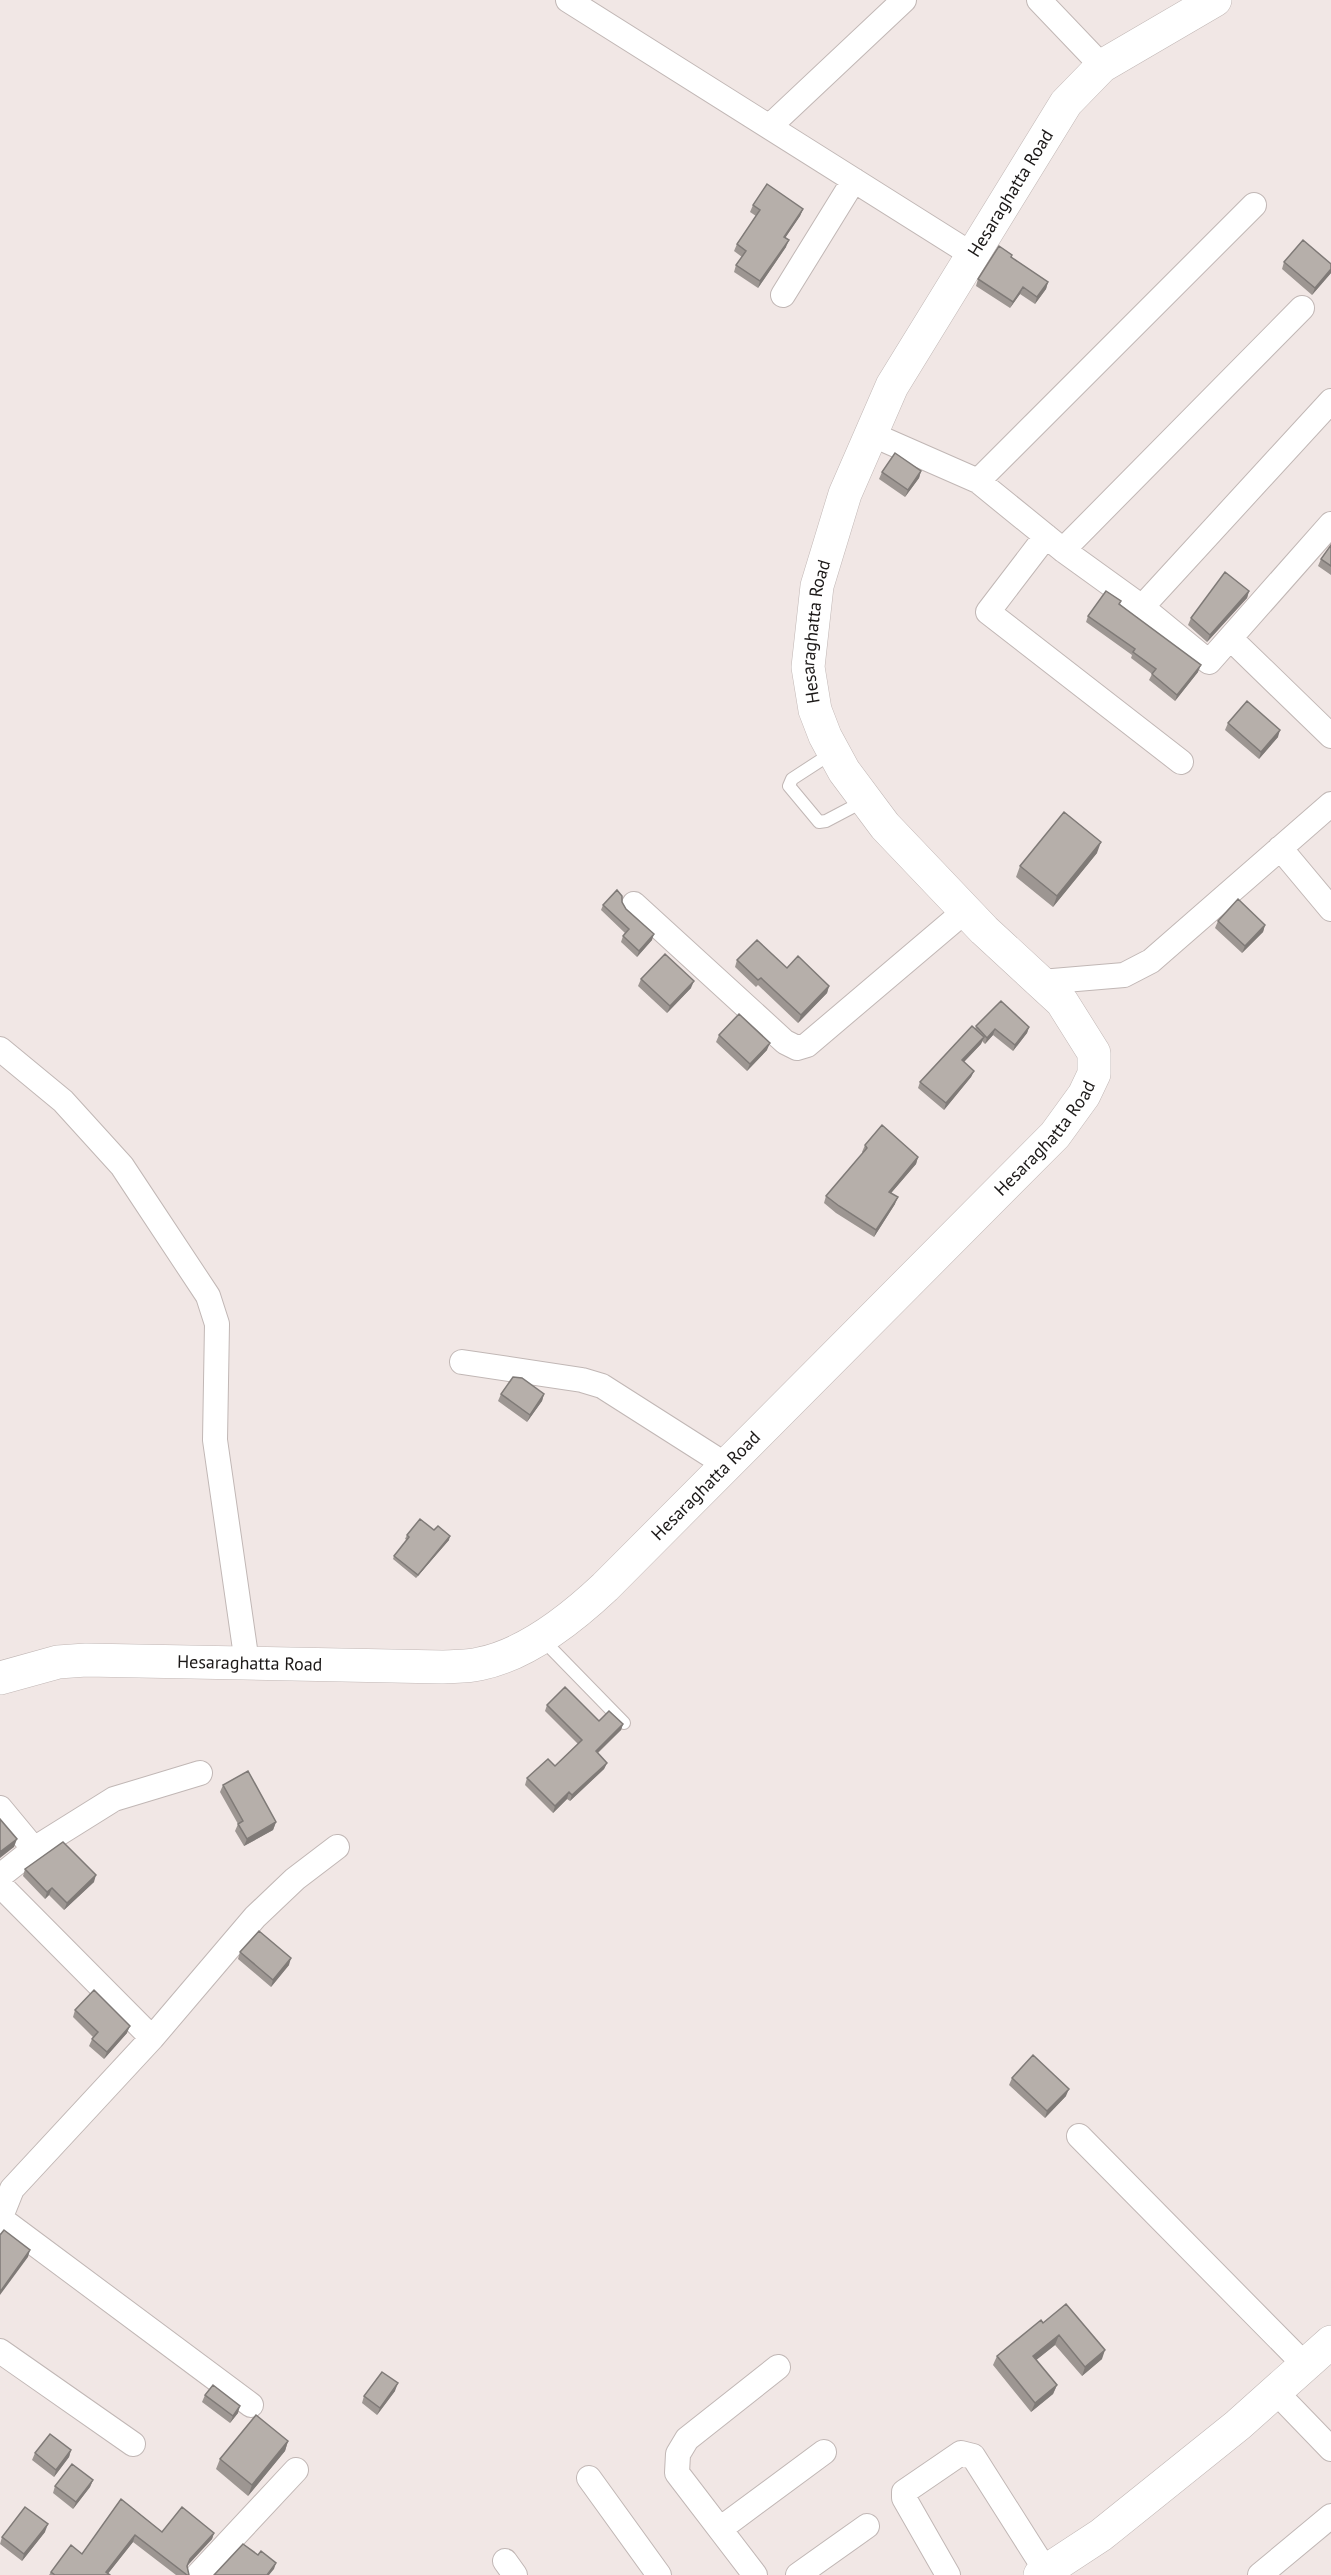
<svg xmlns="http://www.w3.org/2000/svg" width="1331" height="2575" font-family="'PT Sans',sans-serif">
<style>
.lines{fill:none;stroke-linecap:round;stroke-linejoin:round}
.lane-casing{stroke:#c1b7b5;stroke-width:14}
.street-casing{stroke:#c1b7b5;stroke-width:26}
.secondary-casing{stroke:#c1b7b5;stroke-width:34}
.primary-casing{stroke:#c1b7b5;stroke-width:34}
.lane{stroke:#fff;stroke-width:12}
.street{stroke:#fff;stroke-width:24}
.secondary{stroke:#fff;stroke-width:33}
.primary{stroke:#fff;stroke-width:33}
.wall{fill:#9d9692}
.shaded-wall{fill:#7f7a77}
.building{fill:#b6afaa;stroke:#7f7a77;stroke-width:1.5}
.labels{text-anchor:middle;stroke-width:4.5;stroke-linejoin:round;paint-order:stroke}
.street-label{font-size:18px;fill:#1c1918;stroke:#fff}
</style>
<rect width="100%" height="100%" fill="#f1e7e5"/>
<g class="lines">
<!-- lane casing -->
<g class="lane-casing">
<path id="lane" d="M832 753 792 779 789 786 819 822 826 821 864 801
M543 1640 624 1723"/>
</g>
<!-- street casing -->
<g class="street-casing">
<path id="street" d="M568 0 971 254
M1039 0 1102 66
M770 126 904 0
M783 295 854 180
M871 434 978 481 1063 550 1142 607 1209 662 1331 524
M978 481 1254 205
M1046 536 988 612 1181 762
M1063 550 1302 308
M1142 607 1331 401
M1231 639 1331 736
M1280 848 1331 909
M634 904 785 1042 797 1048 807 1045 965 911
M1041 982 1124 975 1151 961 1331 804
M0 1049 63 1101 122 1166 208 1296 217 1324 215 1440 247 1663
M462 1362 582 1380 602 1386 726 1465
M0 1808 34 1849 0 1876
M34 1849 114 1799 200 1773
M0 1885 152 2038
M1079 2136 1306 2366
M0 2218 251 2405
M0 2219 12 2189 152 2038 255 1917 295 1879 337 1847
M0 2351 133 2444
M1276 2392 1331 2449
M589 2478 659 2575
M720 2529 824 2452
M505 2561 515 2575
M198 2575 296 2470
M755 2575 677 2473 678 2454 687 2439 778 2367
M798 2575 867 2526
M948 2575 904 2498V2492L961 2453 973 2456 1046 2571
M1260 2575 1331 2516"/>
</g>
<!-- secondary casing -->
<g class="secondary-casing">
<path id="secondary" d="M1040 2575 1101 2535 1238 2425 1331 2342"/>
</g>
<!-- primary casing -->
<g class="primary-casing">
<g id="primary">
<path id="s1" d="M0 1678 58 1662 86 1660 442 1667C454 1666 467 1667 479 1664 526 1655 571 1619 605 1587L1055 1135 1084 1095 1094 1074V1053L1062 1002 984 930 885 826 844 771 825 736 815 710 808 667 817 586 845 494 892 386 1066 103 1102 66 1215 0"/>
</g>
</g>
<!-- lane -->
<use href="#lane" class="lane"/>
<!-- street -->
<use href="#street" class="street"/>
<!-- secondary -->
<use href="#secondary" class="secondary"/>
<!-- primary -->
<use href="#primary" class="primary"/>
</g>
<!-- wall -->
<path class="wall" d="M753 205 803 209 800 216 785 238 786 247 758 288 734 272 736 265 742 257 734 251 737 244 756 216 750 212Z
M1011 257 1048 282 1046 289 1035 304 1020 294 1010 308 976 286 978 279Z
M1284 262 1331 273 1312 295 1282 269Z
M921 471 919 478 905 497 879 479 882 472Z
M1331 545V575L1318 566 1321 559Z
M1249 591 1247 598 1207 642 1188 625 1191 618Z
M1120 604 1198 672 1175 701 1149 680 1152 674 1131 658 1132 655 1086 622 1088 616Z
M1228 723 1278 737 1259 759 1225 730Z
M1097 853 1053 907 1016 877 1020 866Z
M622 902 626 909 652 940 637 957 621 942 623 936 625 933 601 910 603 905Z
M1218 921 1265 925 1263 932 1242 953 1215 928Z
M737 960 829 986 827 993 798 1023 758 985 756 987 735 967Z
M641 979 691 988 667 1013 638 986Z
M976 1026 1029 1027 1027 1033 1013 1051 993 1035 985 1044 982 1041 981 1044 964 1062 974 1071 971 1077 944 1110 918 1088 920 1082 975 1029Z
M719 1035 767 1050 747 1071 716 1042Z
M865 1145 918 1157 916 1164 891 1193 895 1204 874 1237 836 1213 824 1203 826 1196 863 1153 862 1152Z
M501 1394H544L542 1401 527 1422 498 1401Z
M434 1530 449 1540 416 1578 393 1559 394 1556 407 1540 405 1539 407 1535Z
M547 1705 599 1721 623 1724 621 1730 598 1753 607 1763 604 1769 570 1801 567 1799 553 1813 525 1785 527 1778 555 1766 578 1744 545 1711Z
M223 1785 276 1822 273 1830 244 1846 235 1831 238 1824 220 1792Z
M25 1869 94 1882 64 1910 49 1895 45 1899 23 1876Z
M240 1952 289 1965 271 1987 238 1959Z
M75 2010 127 2033 104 2059 89 2046 93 2037 73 2017Z
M1012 2078 1066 2096 1045 2118 1009 2085Z
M1043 2323 1102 2359 1082 2376 1055 2345 1036 2360 1057 2385 1053 2394 1031 2412 993 2365 997 2356Z
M395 2391 377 2415 362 2403 364 2396Z
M205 2395 238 2413 230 2423 202 2402Z
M288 2441 285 2451 248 2496 216 2469 220 2459Z
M71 2450 69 2457 54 2477 32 2460 35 2453Z
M93 2480 90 2487 73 2509 53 2493 55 2486Z
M121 2499 162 2532 214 2533 212 2539 187 2566 189 2575H176L133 2542 108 2573 110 2575H49L51 2572 82 2554Z
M45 2532 22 2561 0 2544 2 2537Z"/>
<!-- shaded-wall -->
<path class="shaded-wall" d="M803 209 800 216 781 244 784 237Z
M789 240 786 247 758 288 760 281Z
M1331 269V273L1312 295 1315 288Z
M1048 282 1046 289 1035 304 1037 297Z
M1023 287 1020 294 1010 308 1013 302Z
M921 471 919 478 905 497 908 490Z
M1249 591 1247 598 1207 642 1210 635Z
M1201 665 1198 672 1175 701 1177 695Z
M1280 730 1278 737 1259 759 1261 752Z
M1101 842 1097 853 1053 907 1057 896Z
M1265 925 1263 932 1242 953 1245 946Z
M654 934 652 940 637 957 639 951Z
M694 981 691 988 667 1013 670 1006Z
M829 986 827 993 798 1023 801 1015Z
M1029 1027 1027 1033 1013 1051 1015 1045Z
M995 1029 993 1035 985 1044 987 1038Z
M984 1037 981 1044 959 1067 962 1060Z
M770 1043 767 1050 747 1071 750 1064Z
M974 1071 971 1077 944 1110 946 1103Z
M918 1157 916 1164 886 1199 889 1192Z
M898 1197 895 1204 874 1237 876 1230Z
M544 1394 542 1401 527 1422 530 1415Z
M450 1536 449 1540 416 1578 418 1575Z
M623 1724 621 1730 593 1757 596 1751Z
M607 1763 604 1769 570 1801 572 1795Z
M569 1792 567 1799 553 1813 555 1806Z
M276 1822 273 1830 244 1846 247 1839Z
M17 1839 14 1847 0 1858V1852Z
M96 1875 94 1882 64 1910 67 1903Z
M52 1888 49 1895 45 1899 47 1892Z
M291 1958 289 1965 271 1987 273 1980Z
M130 2026 127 2033 104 2059 107 2052Z
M1069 2089 1066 2096 1045 2118 1047 2111Z
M30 2250 28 2257 0 2295V2292Z
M1059 2335 1055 2345 1030 2365 1033 2356Z
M1105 2350 1102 2359 1082 2376 1085 2367Z
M398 2383 395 2391 377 2415 380 2408Z
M1057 2385 1053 2394 1031 2412 1035 2403Z
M240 2406 238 2413 230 2423 233 2416Z
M288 2441 285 2451 248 2496 252 2485Z
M71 2450 69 2457 54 2477 56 2470Z
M93 2480 90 2487 73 2509 76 2502Z
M48 2524 45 2532 22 2561 24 2554Z
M214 2533 212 2539 187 2566 184 2572 190 2559Z
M135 2535 133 2542 107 2575 106 2572Z
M276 2563 274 2569 269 2575H267Z"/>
<!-- building -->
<path class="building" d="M767 184 803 209 784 237 789 240 760 281 736 265 746 251 737 244 760 210 753 205Z
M1303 240 1331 264V269L1315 288 1284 262Z
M999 246 1012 255 1011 257 1048 282 1037 297 1023 287 1013 302 978 279Z
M895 453 921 471 908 490 882 472Z
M1331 545V566L1321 559Z
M1225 572 1249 591 1210 635 1191 618Z
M1106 591 1121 601 1119 604 1201 665 1177 695 1152 674 1156 669 1133 652 1135 649 1088 616Z
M1247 701 1280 730 1261 752 1228 723Z
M1064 812 1101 842 1057 896 1020 866Z
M617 890 622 896V902L626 909 654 934 639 951 623 936 629 929 603 905Z
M1238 899 1265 925 1245 946 1218 921Z
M757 940 787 968 798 956 829 986 801 1015 761 978 758 980 737 960Z
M665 954 694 981 670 1006 641 979Z
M1001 1001 1029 1027 1015 1045 995 1029 987 1038 976 1026Z
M739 1014 770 1043 750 1064 719 1035Z
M972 1026 984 1037 962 1060 974 1071 946 1103 920 1082Z
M882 1125 918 1157 889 1192 898 1197 876 1230 839 1206 826 1196 867 1148 865 1145Z
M513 1377 522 1378 544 1394 530 1415 501 1394Z
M420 1519 434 1530 438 1526 450 1536 418 1575 394 1556 409 1537 407 1535Z
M565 1687 599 1721 609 1711 623 1724 596 1751 607 1763 572 1795 569 1792 555 1806 527 1778 548 1759 555 1766 582 1740 547 1705Z
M248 1771 276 1822 247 1839 238 1824 243 1821 223 1785Z
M0 1819 17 1839 0 1852Z
M63 1842 96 1875 67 1903 52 1888 47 1892 25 1869Z
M259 1931 291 1958 273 1980 240 1952Z
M94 1990 130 2026 107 2052 92 2039 98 2032 75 2010Z
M1033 2055 1069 2089 1047 2111 1012 2078Z
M4 2230 30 2250 0 2292V2235Z
M1066 2304 1105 2350 1085 2367 1059 2335 1033 2356 1057 2385 1035 2403 997 2356 1041 2320 1043 2323Z
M382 2372 398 2383 380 2408 364 2396Z
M213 2385 240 2406 233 2416 205 2395Z
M256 2415 288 2441 252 2485 220 2459Z
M50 2434 71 2450 56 2470 35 2453Z
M72 2464 93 2480 76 2502 55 2486Z
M121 2499 162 2532 182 2507 214 2533 190 2559 187 2566 189 2575H187L135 2535 106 2572 110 2575H55L51 2572 71 2545 82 2554Z
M25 2507 48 2524 24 2554 2 2537Z
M243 2544 258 2555 261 2551 276 2563 267 2575H214Z"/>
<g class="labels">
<!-- street labels -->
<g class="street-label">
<text dy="6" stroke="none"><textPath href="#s1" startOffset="2374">Hesaraghatta Road</textPath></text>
<text dy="6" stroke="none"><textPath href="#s1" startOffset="1888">Hesaraghatta Road</textPath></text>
<text dy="6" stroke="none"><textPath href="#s1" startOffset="1260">Hesaraghatta Road</textPath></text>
<text dy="6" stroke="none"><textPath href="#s1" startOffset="774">Hesaraghatta Road</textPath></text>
<text dy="6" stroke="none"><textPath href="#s1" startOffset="252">Hesaraghatta Road</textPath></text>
</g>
</g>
</svg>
